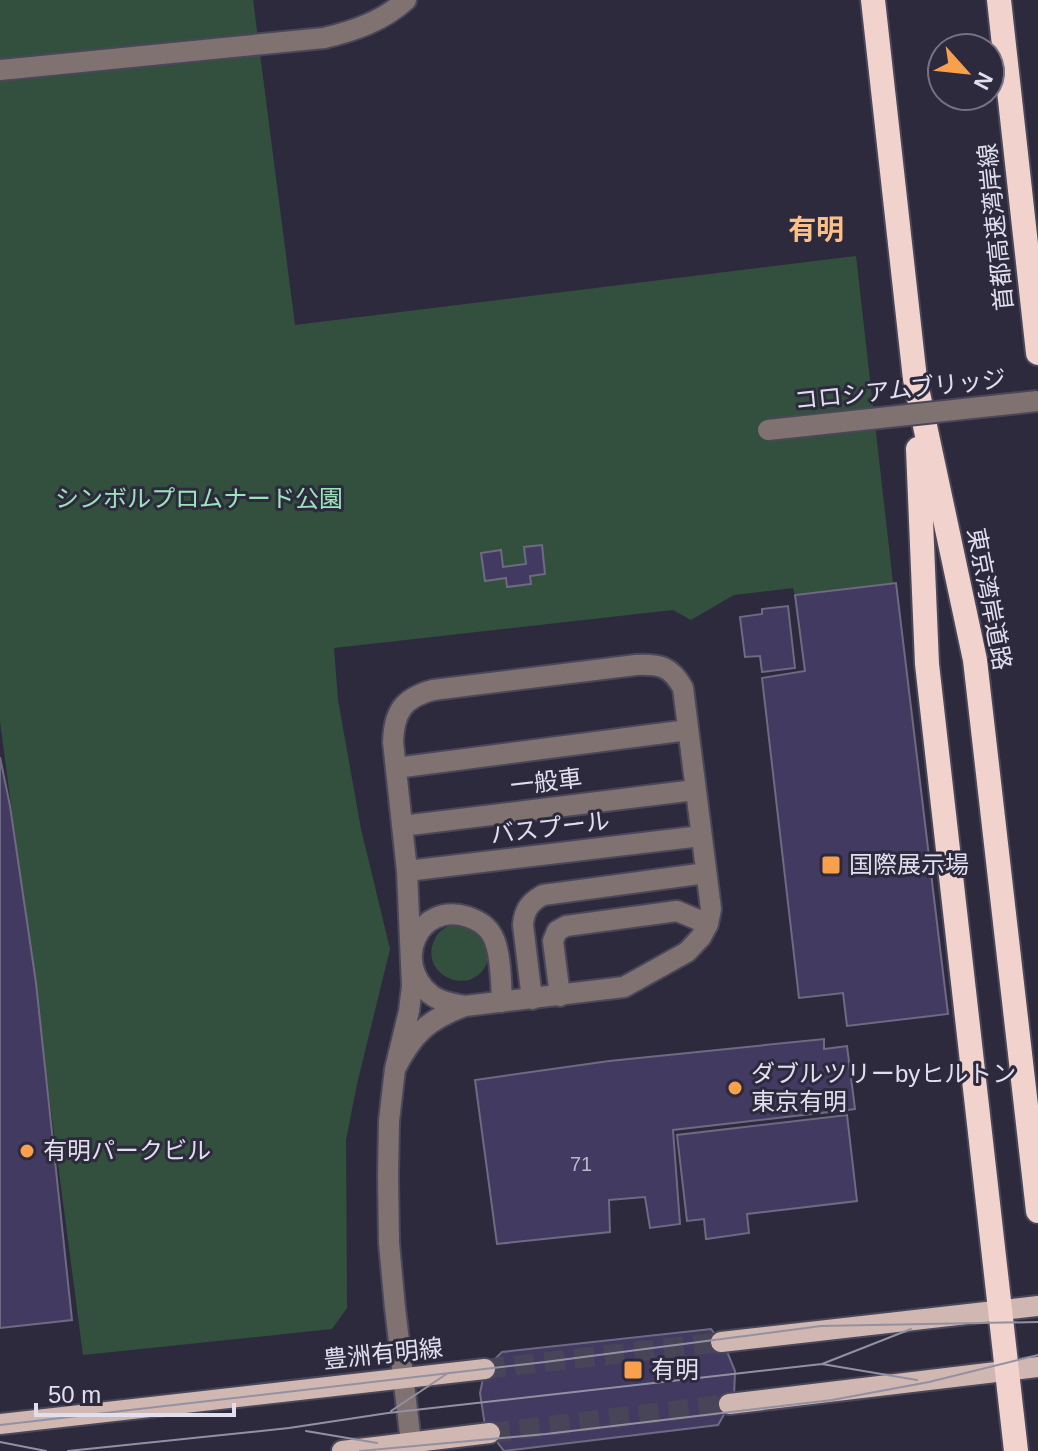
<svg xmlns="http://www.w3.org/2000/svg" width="1038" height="1451" font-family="Helvetica,'Noto Sans JP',sans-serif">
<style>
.green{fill:#33503f}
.building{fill:#423a60;stroke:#6e6a82;stroke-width:2}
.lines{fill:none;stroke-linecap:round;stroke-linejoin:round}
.major-tunnel{stroke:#484558;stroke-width:20;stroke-dasharray:20 10;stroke-linecap:butt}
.minor-casing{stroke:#4a475a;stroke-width:24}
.major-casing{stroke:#4a475a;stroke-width:24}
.highway-casing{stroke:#4a475a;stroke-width:28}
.minor{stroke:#7f7270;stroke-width:20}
.major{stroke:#d1b7b2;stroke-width:20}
.highway{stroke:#f2d2cc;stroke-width:24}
.tram{stroke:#9391a1;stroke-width:2}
.minor-bridge-casing{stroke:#4a475a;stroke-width:24;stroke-linecap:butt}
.minor-bridge{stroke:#7f7270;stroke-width:20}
.poi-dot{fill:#f8a04b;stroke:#2d2a3e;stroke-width:3}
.labels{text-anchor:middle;stroke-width:6;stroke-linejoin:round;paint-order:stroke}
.number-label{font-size:20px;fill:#b9b6ca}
.street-label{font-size:24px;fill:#e1dfed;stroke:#2d2a3e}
.park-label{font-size:24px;fill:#9ae4b9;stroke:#2d2a3e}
.poi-label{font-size:24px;fill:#e1dfed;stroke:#2d2a3e;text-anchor:start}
.quarter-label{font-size:28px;font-weight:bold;fill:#fdbf88;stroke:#2d2a3e}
</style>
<rect width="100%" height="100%" fill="#2d2a3e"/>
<!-- green -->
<path class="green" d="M0 0H253L295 325 856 256 893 583 795 595 793 588 734 595 691 620 673 610 334 648 338 700 361 829 390 949 357 1084 346 1140 347 1308 332 1329 83 1355 0 721Z
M458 923 484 935C485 940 489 947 489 953 489 956 487 962 486 965 470 998 419 974 434 941 438 930 447 926 458 923Z"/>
<!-- building -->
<path class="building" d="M542 545 545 574 530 576 531 584 507 587 506 578 485 581 481 553 501 550 503 567 526 564 524 547Z
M896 583 948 1014 847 1026 843 993 799 998 762 678 805 671 795 595Z
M788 606 795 668 762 672 760 656 745 657 740 617 762 614V609Z
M0 757 10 806 36 983 72 1320 0 1328Z
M824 1039V1049L847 1046 855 1109 673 1130 680 1224 650 1228 645 1197 609 1200 610 1232 497 1244 475 1080 609 1061Z
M847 1115 857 1201 747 1214 749 1233 706 1239 704 1219 687 1221 677 1135Z
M711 1329 726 1349 735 1371 734 1397 718 1425 504 1451 485 1426 480 1393 485 1369 502 1352Z"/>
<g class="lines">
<!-- major-tunnel -->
<path class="major-tunnel" d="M485 1369 721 1342
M490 1433 729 1404"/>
<!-- minor casing -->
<g class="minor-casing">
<path id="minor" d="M0 70 324 38C354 31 383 21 406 0
M396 768 688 730
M402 826 695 790
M407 871 701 836
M560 996 553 941 557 931 566 926 677 911 708 924
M532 999 523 925C524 910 530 902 543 895L706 873
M465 1006C453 1004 440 1002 430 994 392 962 418 901 468 917 477 920 487 926 492 935 501 950 501 983 502 1002
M395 1069C413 1034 427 1020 465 1006L624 987 687 952 701 937 708 924 711 909 683 688C671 666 660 664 636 665L433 690C403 698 394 712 393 742L407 871 412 986 409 1011 395 1069 389 1121 388 1176 389 1243 395 1308 412 1451"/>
</g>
<!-- major casing -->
<g class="major-casing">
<path id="major" d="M721 1342 1038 1306
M729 1404 1038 1367
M0 1424 485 1369
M342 1451 490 1433"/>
</g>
<!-- highway casing -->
<g class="highway-casing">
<path id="highway" d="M873 0 915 379 975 660 1038 1211
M999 0 1038 353
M918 449 927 664 1016 1451"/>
</g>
<!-- minor -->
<use href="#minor" class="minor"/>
<!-- major -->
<use href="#major" class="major"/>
<!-- highway -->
<use href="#highway" class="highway"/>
<!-- tram -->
<path class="tram" d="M822 1364 917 1380
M391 1411 448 1373
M0 1425 545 1362 821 1326 1038 1322
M306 1431 377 1443
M0 1442 46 1451
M68 1451 289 1428 388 1413 822 1364 911 1329
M360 1451 546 1434 832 1400 929 1382 1038 1355"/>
<!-- minor-bridge casing -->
<g class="minor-bridge-casing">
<path id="minor-bridge" d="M768 430 1038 401"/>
</g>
<!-- minor-bridge -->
<use href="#minor-bridge" class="minor-bridge"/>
</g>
<!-- markers -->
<g class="poi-dot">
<rect x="821" y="855" width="20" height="20" rx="4"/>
<circle cx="735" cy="1088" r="8"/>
<circle cx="27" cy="1151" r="8"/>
<rect x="623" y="1360" width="20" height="20" rx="4"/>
</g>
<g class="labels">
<!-- number labels -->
<g class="number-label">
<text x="581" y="1171">71</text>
</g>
<!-- street labels -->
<g class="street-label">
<text transform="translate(996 227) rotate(-96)" y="8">首都高速湾岸線</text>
<text transform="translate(900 390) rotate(-6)" y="8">コロシアムブリッジ</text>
<text transform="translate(989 599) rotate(79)" y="8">東京湾岸道路</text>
<text transform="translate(546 782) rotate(-7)" y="8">一般車</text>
<text transform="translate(550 828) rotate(-7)" y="8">バスプール</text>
<text transform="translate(383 1354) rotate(-6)" y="8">豊洲有明線</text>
</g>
<!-- park labels -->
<g class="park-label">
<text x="199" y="507">シンボルプロムナード公園</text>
</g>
<!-- poi labels -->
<g class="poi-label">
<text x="849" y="873">国際展示場</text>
<text x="751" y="1082">ダブルツリーbyヒルトン<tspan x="751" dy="28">東京有明</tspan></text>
<text x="43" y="1159">有明パークビル</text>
<text x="651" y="1378">有明</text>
</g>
<!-- quarter labels -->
<g class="quarter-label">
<text x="816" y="239">有明</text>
</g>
</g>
<!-- north arrow -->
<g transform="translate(966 72) rotate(117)"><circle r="38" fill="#2d2a3e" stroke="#757284" stroke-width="2"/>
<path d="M0-6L14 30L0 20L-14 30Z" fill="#f8a04b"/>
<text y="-12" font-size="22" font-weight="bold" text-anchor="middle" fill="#e1dfed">N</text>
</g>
<!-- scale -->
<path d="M36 1403v12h198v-12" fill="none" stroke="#e1dfed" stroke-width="4"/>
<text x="48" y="1403" font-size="24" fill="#e1dfed" stroke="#2d2a3e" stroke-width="6" paint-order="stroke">50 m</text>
</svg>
